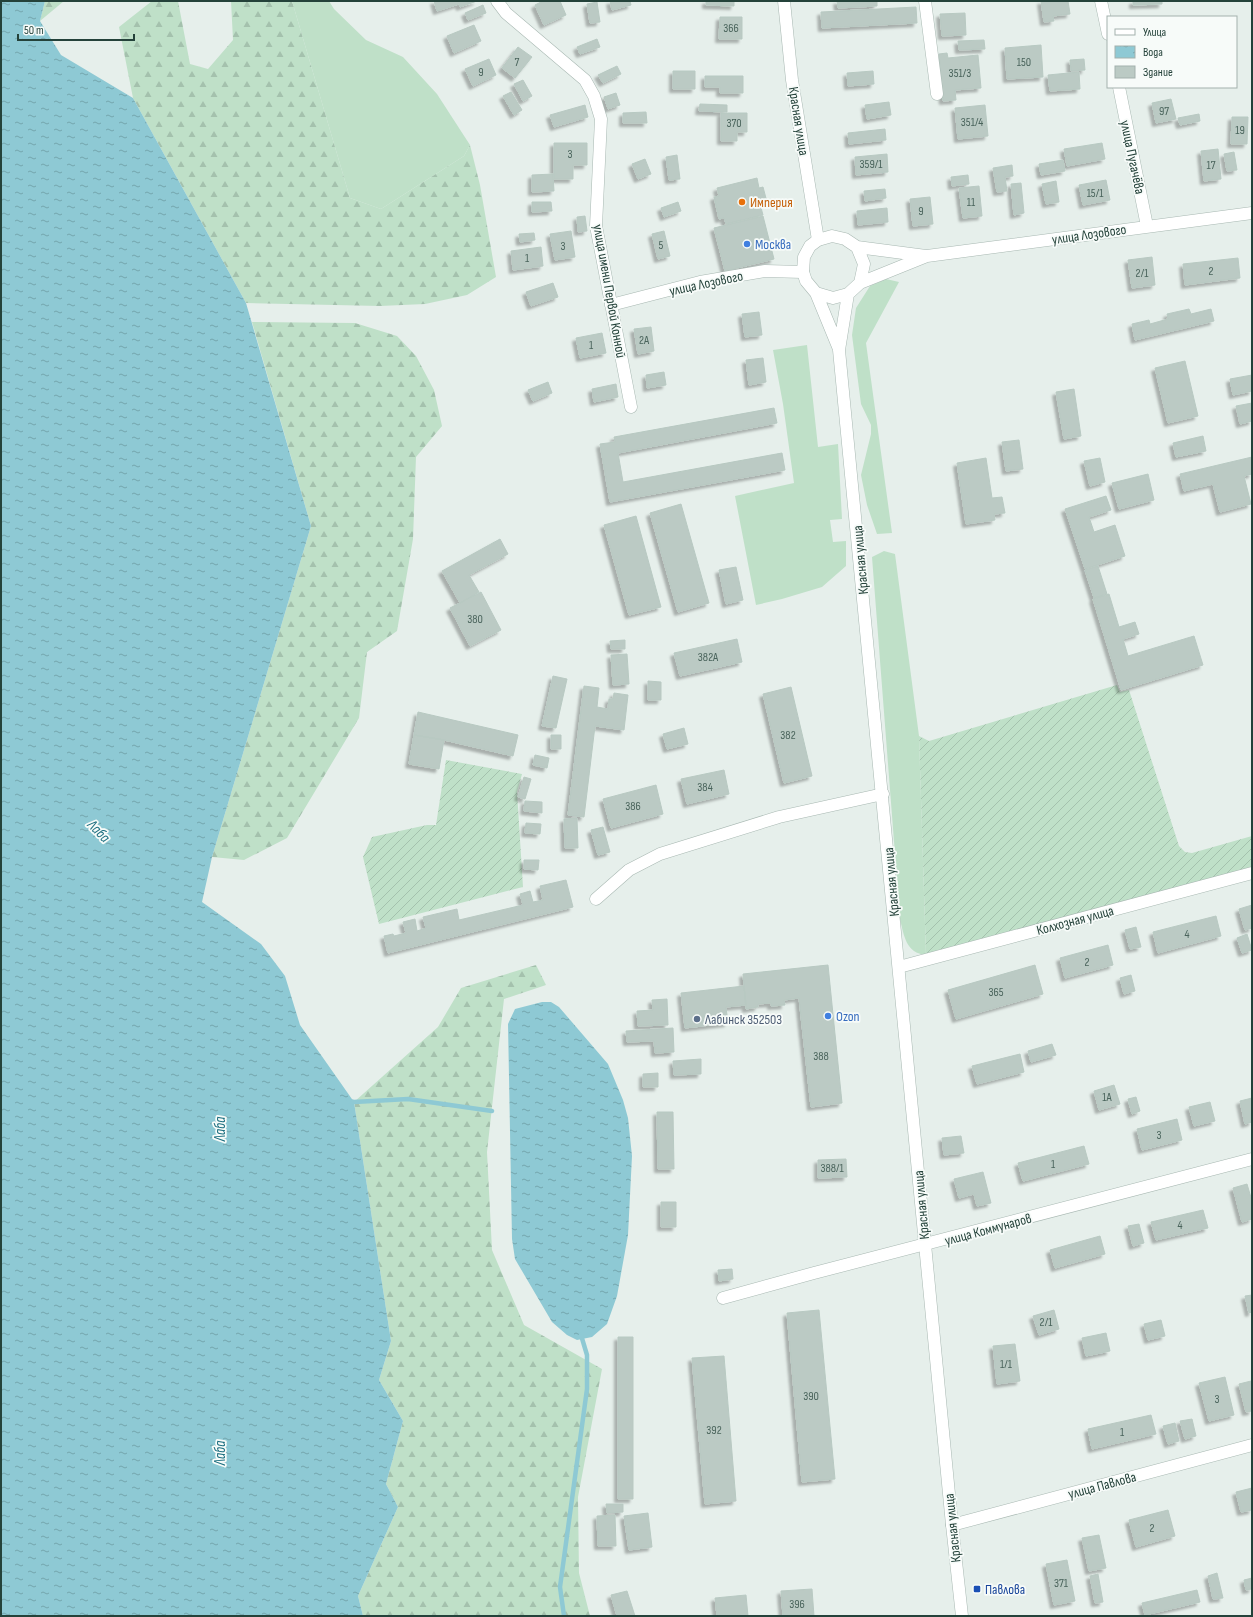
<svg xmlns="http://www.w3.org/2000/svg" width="1253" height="1617" font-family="'Sofia Sans Condensed',sans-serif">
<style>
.grass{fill:#bfe0c8}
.forest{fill:url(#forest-firs)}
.garden{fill:url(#garden-furrows)}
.water{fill:url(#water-ripples)}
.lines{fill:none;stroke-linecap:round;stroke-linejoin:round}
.stream{stroke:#8ec9d4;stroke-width:4.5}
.building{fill:#bbcac4;stroke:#b8c9c2;filter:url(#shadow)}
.minor-casing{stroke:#a8b8b2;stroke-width:13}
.tertiary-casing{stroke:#a8b8b2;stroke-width:13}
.minor{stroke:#fff;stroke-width:12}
.tertiary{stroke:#fff;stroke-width:12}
.food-dot{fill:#e8710a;stroke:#f7fbf9;stroke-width:1.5}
.shop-dot{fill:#3f7fe0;stroke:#f7fbf9;stroke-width:1.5}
.service-dot{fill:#5c6f8a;stroke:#f7fbf9;stroke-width:1.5}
.transit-dot{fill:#1a4fb4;stroke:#f7fbf9;stroke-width:1.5}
.labels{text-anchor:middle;stroke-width:3.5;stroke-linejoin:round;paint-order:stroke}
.number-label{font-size:12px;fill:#4a645c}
.street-label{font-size:14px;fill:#24423a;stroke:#f7fbf9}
.food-label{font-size:14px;fill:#c56008;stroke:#f7fbf9;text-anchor:start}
.shop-label{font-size:14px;fill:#366cbe;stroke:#f7fbf9;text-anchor:start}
.service-label{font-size:14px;fill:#4e5e75;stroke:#f7fbf9;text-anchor:start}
.transit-label{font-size:14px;fill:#164399;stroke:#f7fbf9;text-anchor:start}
.water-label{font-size:15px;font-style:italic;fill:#1c6f80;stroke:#f7fbf9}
</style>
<defs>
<pattern id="forest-firs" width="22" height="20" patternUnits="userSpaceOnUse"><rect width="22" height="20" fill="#bfe0c8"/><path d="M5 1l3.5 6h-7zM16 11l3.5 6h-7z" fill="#a4c1ad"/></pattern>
<pattern id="garden-furrows" width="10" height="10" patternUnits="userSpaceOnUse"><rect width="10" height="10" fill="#bfe0c8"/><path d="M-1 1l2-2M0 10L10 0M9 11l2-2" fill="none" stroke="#a4c1ad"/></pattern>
<pattern id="water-ripples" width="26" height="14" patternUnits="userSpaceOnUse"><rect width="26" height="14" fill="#8ec9d4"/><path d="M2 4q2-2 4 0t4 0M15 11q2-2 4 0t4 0" fill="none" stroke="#74a5ad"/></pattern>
<filter id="shadow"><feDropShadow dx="-3.5" dy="3.5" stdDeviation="1" flood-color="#0004"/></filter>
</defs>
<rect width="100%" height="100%" fill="#e6efeb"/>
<!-- grass -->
<path class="grass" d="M292 1H329L334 9 366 40 403 57 437 94 470 145 464 156 381 209 350 198Z
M886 279 899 282 866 343 892 533 877 534 867 505 861 475 871 434V425L861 404 852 335 856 308 870 286Z
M807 345 818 447 838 444 842 519 830 520 833 542 846 541V566L822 587 782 599 756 605 735 496 794 483 783 404 773 350Z
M884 551 895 554 919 736 926 955C906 953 904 936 900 919L872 557Z"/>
<!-- forest -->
<path class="forest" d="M45 1H64L40 21Z
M152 1H178L190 64 208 69 233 40 231 1H292L350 198 381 209 464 156 470 145 480 185 496 277 467 295 425 304 380 306 246 303 133 98 119 27Z
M252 322 355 323 397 336 416 356 434 390 442 426 416 457 413 539 397 631 367 652 359 718 287 838 244 860 212 857 311 526Z
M536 965 546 985 504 999 487 1152 492 1250 524 1325 602 1369 578 1497 579 1573 590 1616H363L358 1596 398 1507 386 1484 403 1421 379 1380 391 1341 354 1102 438 1027 461 988Z"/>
<!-- garden -->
<path class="garden" d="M1117 685 1120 692 1129 690 1179 846 1185 852 1192 853 1252 836V870L926 955 919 736 929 741Z
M446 760 522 774 517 792 523 887 379 924 363 857 372 837 427 825H436Z"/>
<!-- water -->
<path class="water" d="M1 1H45L40 21 61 55 133 98 246 303 311 526 212 857 202 902 261 944 285 976 300 1025 354 1102 391 1341 379 1380 403 1421 386 1484 398 1507 358 1596 363 1616H1Z
M542 1002H551L559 1007 608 1064 623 1100 628 1118 632 1156 628 1235 617 1296 607 1324 592 1337 577 1340 567 1335 552 1322 515 1259 512 1239 508 1024 515 1009Z"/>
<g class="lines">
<!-- stream -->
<path class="stream" d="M349 1101 354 1102 408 1099 492 1111
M564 1616 560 1587 587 1389V1355L581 1335"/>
</g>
<!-- building -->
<path class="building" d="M434 1H477L460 7 459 4 437 11Z
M543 1H560L566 15 544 25 535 5Z
M610 1H630L631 5 612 10Z
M706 1H734V6L706 5Z
M837 1H877V6L838 8Z
M1041 1H1068L1070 14 1053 16 1054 21 1044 22Z
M1133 1H1162V4L1133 5Z
M597 2 600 22 590 23 587 4Z
M483 5 486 13 468 20 465 13Z
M916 7 917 23 822 28 821 12Z
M965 13 966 35 942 36 940 14Z
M720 17H742V39H719Z
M474 25 481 41 454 53 447 36Z
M597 39 600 47 580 54 577 47Z
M984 40 985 49 959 50 958 41Z
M1041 45 1043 77 1007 79 1005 48Z
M518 47 532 57 515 78 502 68Z
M947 53 948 58 978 55 981 88 955 90 956 100 943 101 939 54Z
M489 59 496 75 473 86 465 69Z
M1084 59 1085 70 1071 71 1070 60Z
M617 66 621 74 603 83 598 75Z
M673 71H695V89H673Z
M873 71 874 84 848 86 847 73Z
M1079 72 1080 89 1050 91 1048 75Z
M705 76H743V93H720V87H705Z
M523 80 532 96 523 101 514 84Z
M511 92 522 110 514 115 503 96Z
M616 93 620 105 608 109 604 97Z
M1171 99 1176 119 1156 123 1152 103Z
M889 102 891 115 867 119 865 105Z
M700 104 727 105V112L699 111Z
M585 105 588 117 554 127 550 115Z
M985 105 988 136 958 139 955 108Z
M646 112 647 123H623V113Z
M721 113H747V132H737V141H721Z
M1199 114 1200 121 1180 125 1178 118Z
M1232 117H1248L1247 144H1231Z
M885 129 886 140 849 144 848 133Z
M554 143H587V165H573V179H554Z
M1102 143 1105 159 1067 166 1064 149Z
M1218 149 1221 179 1204 181 1201 151Z
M1234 152 1237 170 1227 171 1224 154Z
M887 154 888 172 856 175 855 157Z
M677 155 680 179 669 180 666 157Z
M645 159 651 174 638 179 632 164Z
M1063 160 1065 171 1041 175 1039 164Z
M1012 165 1013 176 1005 177 1007 191 997 192 993 168Z
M553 174 554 191 532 192V175Z
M968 175 969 184 952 186 951 177Z
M757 178 759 188 763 187 767 202 760 204 763 215 726 224 724 218 719 219 714 197 719 196 717 188Z
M1106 180 1110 200 1083 205 1079 185Z
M1056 181 1059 202 1046 204 1042 184Z
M1021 183 1024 213 1014 215 1011 184Z
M979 186 982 216 963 218 959 188Z
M885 189 886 198 865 201 864 191Z
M930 197 933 224 913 226 910 199Z
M532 202H551L552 211 532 212Z
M678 202 681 211 664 217 661 208Z
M887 208 888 222 858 225 857 211Z
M585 216 587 231 578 232 577 217Z
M763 216 774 259 725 271 714 228Z
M571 231 575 257 555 260 550 234Z
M664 231 670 256 658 259 652 234Z
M534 233 535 240 520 242 519 234Z
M541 247 543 266 513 270 511 251Z
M1152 257 1155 285 1132 288 1128 260Z
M1238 258 1240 278 1185 285 1183 264Z
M553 283 558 297 531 306 526 292Z
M1189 309 1191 314 1211 309 1214 321 1135 340 1132 324 1149 320 1150 324 1168 319 1167 314Z
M759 312 762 335 745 337 742 314Z
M651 327 654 351 638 354 634 329Z
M602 333 606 353 580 358 576 338Z
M763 358 766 382 749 385 746 360Z
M1185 361 1198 416 1168 423 1155 368Z
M664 372 666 385 647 388 646 375Z
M1252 375V391L1233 395 1230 379Z
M548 382 552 393 533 401 528 390Z
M616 384 618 397 594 402 592 389Z
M1074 389 1081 436 1064 439 1056 392Z
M1252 403V421L1240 424 1236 406Z
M774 408 777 423 618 453 623 482 782 453 785 470 610 502 600 444 615 442 614 437Z
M1203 436 1206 451 1176 457 1173 443Z
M1019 440 1023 469 1006 471 1002 442Z
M1252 457V474L1244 476 1251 504 1220 512 1213 484 1184 491 1180 474Z
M986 458 992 498 1002 497 1005 513 994 514 995 520 966 524 957 463Z
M1100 458 1105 482 1090 486 1084 461Z
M1148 474 1154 500 1119 509 1112 483Z
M1106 496 1111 510 1089 517 1094 532 1115 525 1125 556 1085 569 1065 509Z
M681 504 709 603 678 612 650 513Z
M636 516 661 607 629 615 604 525Z
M500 539 508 554 469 575 479 592 460 603 442 571Z
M1098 566 1107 594 1094 598 1085 570Z
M736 567 743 600 726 604 719 570Z
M481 592 501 630 470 646 450 608Z
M1109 594 1119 627 1135 622 1139 634 1123 639 1128 656 1194 636 1203 665 1121 690 1093 599Z
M737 639 742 662 680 676 674 653Z
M625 640V649H611L610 641Z
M627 654 629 684 613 685 611 655Z
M553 676 567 679 556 728 542 726Z
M648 681 661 682V700H648Z
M584 686 599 688 597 707 608 709 609 699H613L614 693 628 695 624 730 595 726 584 817 568 815Z
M791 687 812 776 784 783 763 694Z
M418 712 518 735 513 756 444 740 414 735Z
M684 728 688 744 667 749 663 734Z
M414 735 444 740 439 769 409 764Z
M551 735H561V749H551Z
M535 755 549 758 547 768 533 765Z
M724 770 729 794 687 804 681 779Z
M524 777 531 779 525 799 518 797Z
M656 785 663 814 611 828 603 799Z
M525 801 542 802V813L524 811Z
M577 818 578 848H565L564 819Z
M526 823 541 824 540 834 525 833Z
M603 827 610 852 598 855 591 830Z
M524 860H539L538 870 524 869Z
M566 880 573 907 388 953 384 936 393 934 394 936 406 933 403 922 415 919 417 931 426 928 423 917 457 909 459 920 523 905 520 894 530 891 533 902 543 900 540 886Z
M1252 905V928L1245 930 1239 909Z
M1216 916 1221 936 1158 953 1153 932Z
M1136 927 1141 947 1130 949 1125 930Z
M1247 934 1252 950 1242 953 1237 938Z
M1108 945 1113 965 1065 978 1060 958Z
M828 965 842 1103 811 1107 799 998 784 1000 785 1005 771 1006V1003L758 1004V1007L746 1009 743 974Z
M1035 965 1043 994 956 1019 948 990Z
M1131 975 1135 991 1124 994 1120 978Z
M744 986 746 1005 726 1007 728 1023 685 1028 681 993Z
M667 999 668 1025 638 1026 637 1011 653 1010 652 1000Z
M673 1028 674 1052 655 1053 654 1041 627 1042 626 1031Z
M1052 1044 1056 1055 1031 1062 1028 1051Z
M1020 1054 1024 1072 977 1084 972 1066Z
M701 1059V1074L674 1075 673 1061Z
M658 1073V1087H643V1074Z
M1114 1085 1120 1104 1099 1110 1094 1091Z
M1136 1097 1140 1111 1132 1114 1128 1099Z
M1252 1098V1122L1245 1124 1240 1101Z
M1210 1102 1215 1121 1194 1126 1189 1107Z
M657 1112H673L674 1169H658Z
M1177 1119 1182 1140 1142 1150 1137 1129Z
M961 1136 964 1153 944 1155 942 1138Z
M1084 1146 1089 1164 1023 1181 1018 1163Z
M846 1159 847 1177 818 1178V1160Z
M983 1172 991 1203 977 1206 974 1194 959 1198 954 1179Z
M1247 1184 1252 1201V1219L1242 1222 1233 1188Z
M661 1202H676V1227H661Z
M1203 1210 1208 1228 1156 1240 1151 1222Z
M1139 1224 1144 1243 1133 1246 1128 1226Z
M1100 1236 1105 1254 1055 1268 1050 1250Z
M732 1269 733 1279 719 1281 718 1270Z
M1252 1295V1312L1249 1313 1245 1296Z
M819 1310 835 1479 802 1482 787 1313Z
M1054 1310 1059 1329 1039 1335 1033 1316Z
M1161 1320 1165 1336 1148 1340 1144 1324Z
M1106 1333 1110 1351 1086 1356 1082 1338Z
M618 1337H633V1499H618Z
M1015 1344 1020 1381 997 1384 993 1346Z
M724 1356 736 1501 705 1504 692 1358Z
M1225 1377 1234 1415 1209 1421 1199 1383Z
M1251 1381 1252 1411 1246 1412 1239 1384Z
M1151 1415 1156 1434 1092 1449 1088 1429Z
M1192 1419 1196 1436 1185 1439 1180 1421Z
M1175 1423 1179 1441 1168 1444 1163 1426Z
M1252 1488V1510L1241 1512 1236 1492Z
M606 1504H623V1512L607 1513Z
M1168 1510 1175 1536 1136 1547 1129 1520Z
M648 1513 652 1547 629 1550 624 1516Z
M615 1515 616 1546H598L597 1516Z
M1099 1535 1106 1568 1089 1571 1082 1538Z
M1067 1560 1075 1601 1054 1605 1046 1564Z
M1217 1573 1223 1598 1213 1599 1208 1576Z
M1098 1574 1103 1602 1095 1603 1090 1576Z
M1252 1578V1589L1246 1590 1244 1580Z
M812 1589 814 1616H783L781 1591Z
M1197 1590 1200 1602 1145 1615 1142 1603Z
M627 1591 635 1616H617L611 1595Z
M746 1595 748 1616H717L715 1598Z"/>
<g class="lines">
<!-- minor casing -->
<g class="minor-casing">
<path id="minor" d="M497 1 506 13 585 80 594 96 601 119 596 226 631 407
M784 1 792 80 818 240
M925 1 937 94
M1101 1 1108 34
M1119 87 1147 226
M611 305 700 282 765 271 803 272
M596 899 629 870 660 854 779 817 883 794
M899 967 1252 873
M723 1298 814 1273 1252 1159
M952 1525 1252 1445"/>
</g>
<!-- tertiary casing -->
<g class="tertiary-casing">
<path id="tertiary" d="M857 247 926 256
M860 283 927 256 1252 213
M816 293 839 349
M848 294 833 298 816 293 806 281 803 272 804 257 810 246 818 240 832 236 845 239 857 247 864 264 860 283 848 294 839 350 952 1525 962 1616"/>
</g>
<!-- minor -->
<use href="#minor" class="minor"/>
<!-- tertiary -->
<use href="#tertiary" class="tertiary"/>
</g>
<!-- markers -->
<circle class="food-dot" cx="742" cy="202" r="4"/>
<g class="shop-dot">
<circle cx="747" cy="244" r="4"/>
<circle cx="828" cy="1016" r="4"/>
</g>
<circle class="service-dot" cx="697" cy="1019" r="4"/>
<rect class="transit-dot" x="973" y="1585" width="8" height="8" rx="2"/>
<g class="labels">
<!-- number labels -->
<g class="number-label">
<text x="731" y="32">366</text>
<text x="517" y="66">7</text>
<text x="1024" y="66">150</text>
<text x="481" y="76">9</text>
<text x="960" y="77">351/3</text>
<text x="1164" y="115">97</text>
<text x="972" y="126">351/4</text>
<text x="734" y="127">370</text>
<text x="1240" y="134">19</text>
<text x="570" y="158">3</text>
<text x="871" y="168">359/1</text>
<text x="1211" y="169">17</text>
<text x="1095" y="197">15/1</text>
<text x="971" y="206">11</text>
<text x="921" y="215">9</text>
<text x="661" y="249">5</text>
<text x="563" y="250">3</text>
<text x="527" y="262">1</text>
<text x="1211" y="275">2</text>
<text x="1142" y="277">2/1</text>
<text x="644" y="344">2А</text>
<text x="591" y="349">1</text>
<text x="475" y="623">380</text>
<text x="708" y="661">382А</text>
<text x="788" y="739">382</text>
<text x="705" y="791">384</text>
<text x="633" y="810">386</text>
<text x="1187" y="938">4</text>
<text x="1087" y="966">2</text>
<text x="996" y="996">365</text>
<text x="821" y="1060">388</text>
<text x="1107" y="1101">1А</text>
<text x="1159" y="1139">3</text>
<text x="1053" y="1168">1</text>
<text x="832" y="1172">388/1</text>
<text x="1180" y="1229">4</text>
<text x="1046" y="1326">2/1</text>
<text x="1006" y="1368">1/1</text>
<text x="811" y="1400">390</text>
<text x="1217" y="1403">3</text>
<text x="714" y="1434">392</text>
<text x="1122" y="1436">1</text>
<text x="1152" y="1532">2</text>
<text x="1061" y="1587">371</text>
<text x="797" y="1608">396</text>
</g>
<!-- street labels -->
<g class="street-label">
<text transform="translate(799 121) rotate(81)" y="5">Красная улица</text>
<text transform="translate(1133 157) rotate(78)" y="5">улица Пугачёва</text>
<text transform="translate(1089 234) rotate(-8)" y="5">улица Лозового</text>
<text transform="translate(706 283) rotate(-12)" y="5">улица Лозового</text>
<text transform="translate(610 291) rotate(80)" y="5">улица имени Первой Конной</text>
<text transform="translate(860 560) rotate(-95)" y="5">Красная улица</text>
<text transform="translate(891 882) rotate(-95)" y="5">Красная улица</text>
<text transform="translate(1075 920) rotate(-15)" y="5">Колхозная улица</text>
<text transform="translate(921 1205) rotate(-95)" y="5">Красная улица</text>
<text transform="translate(988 1229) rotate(-15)" y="5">улица Коммунаров</text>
<text transform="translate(1102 1485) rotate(-15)" y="5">улица Павлова</text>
<text transform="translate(952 1528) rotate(-96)" y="5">Красная улица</text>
</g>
<!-- food labels -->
<g class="food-label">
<text x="750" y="207">Империя</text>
</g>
<!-- shop labels -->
<g class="shop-label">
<text x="755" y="249">Москва</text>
<text x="836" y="1021">Ozon</text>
</g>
<!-- service labels -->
<g class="service-label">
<text x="705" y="1024">Лабинск 352503</text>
</g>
<!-- transit labels -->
<g class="transit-label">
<text x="985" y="1594">Павлова</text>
</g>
<!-- water labels -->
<g class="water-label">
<text transform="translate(99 831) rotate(45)" y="5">Лаба</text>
<text transform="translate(220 1129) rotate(-90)" y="5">Лаба</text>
<text transform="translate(220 1453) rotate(-90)" y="5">Лаба</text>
</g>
</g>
<!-- border -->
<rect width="1253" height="1617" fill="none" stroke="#24423a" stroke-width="4"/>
<!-- legend -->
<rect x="1107" y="16" width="130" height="72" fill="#f7fbf9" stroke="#a3b1ad"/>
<rect x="1115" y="29" width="20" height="6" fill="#ffffff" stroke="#a3b1ad"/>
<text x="1143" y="36" font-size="12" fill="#24423a">Улица</text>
<rect x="1115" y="46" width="20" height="12" fill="url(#water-ripples)" stroke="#a3b1ad"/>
<text x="1143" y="56" font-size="12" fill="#24423a">Вода</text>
<rect x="1115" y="66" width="20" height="12" fill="#bbcac4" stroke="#a3b1ad"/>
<text x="1143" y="76" font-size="12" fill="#24423a">Здание</text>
<!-- scale -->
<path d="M18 34v6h116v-6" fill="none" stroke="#24423a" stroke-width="2"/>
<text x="24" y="34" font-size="12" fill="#24423a" stroke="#f7fbf9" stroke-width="3" paint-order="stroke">50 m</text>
</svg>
